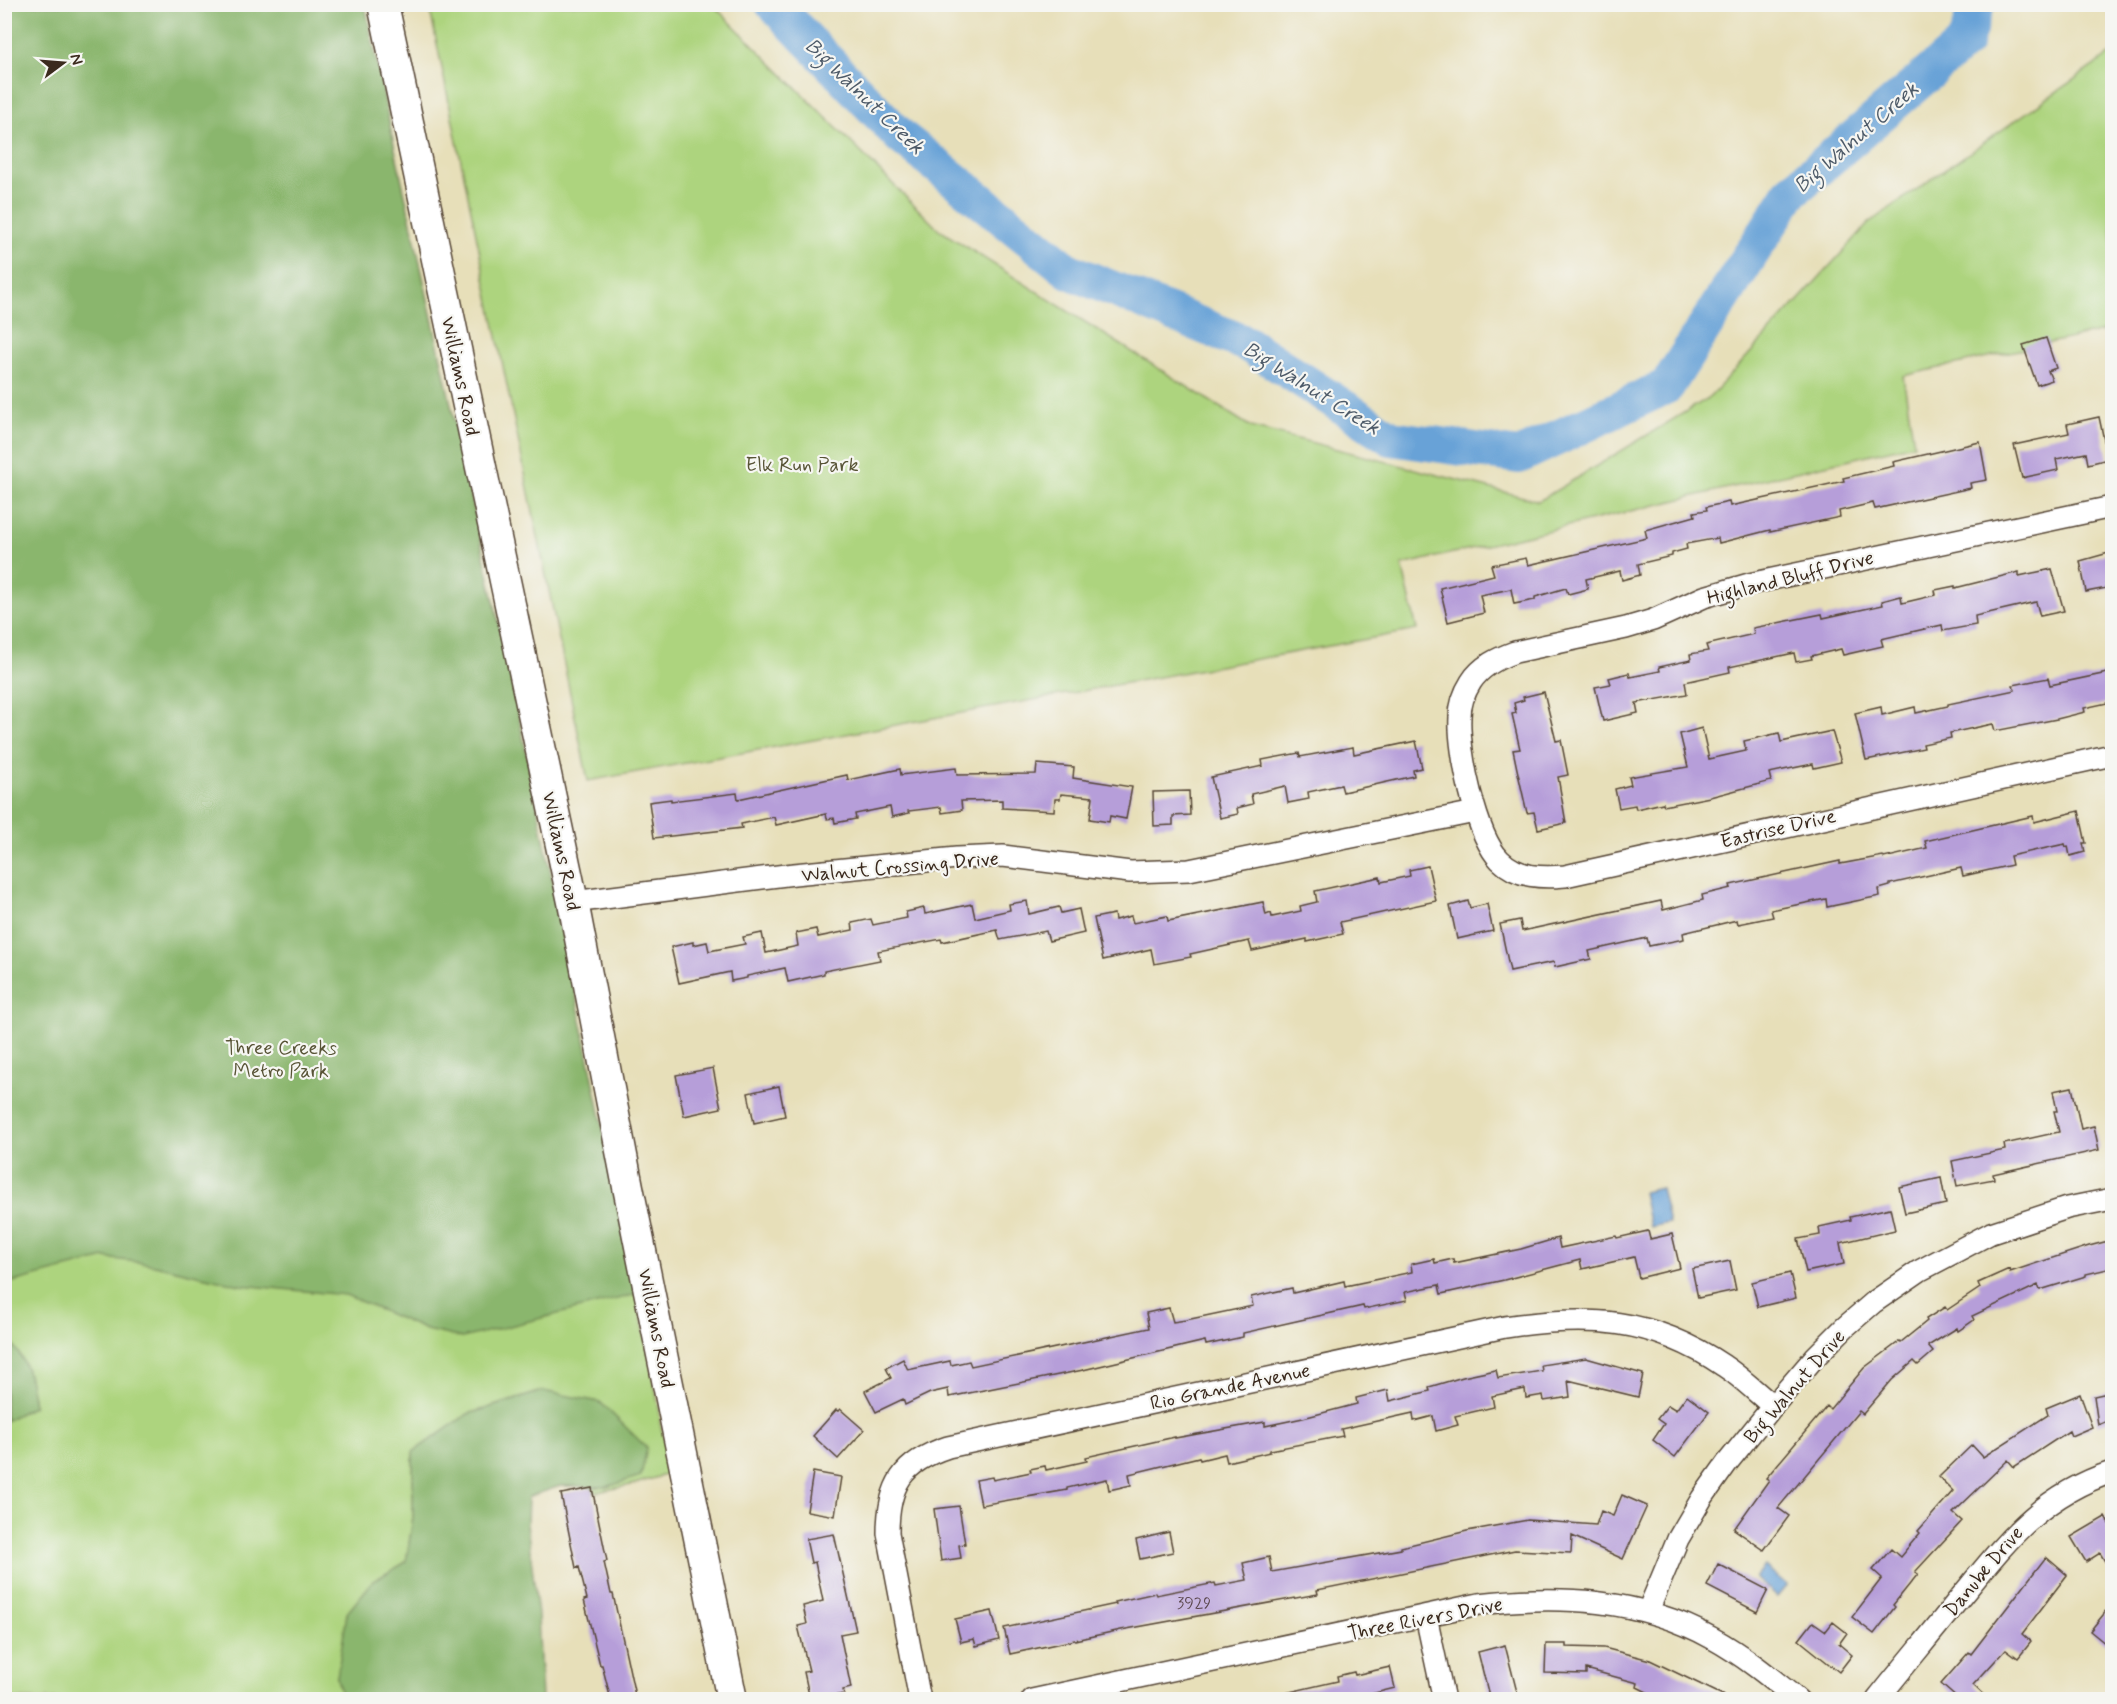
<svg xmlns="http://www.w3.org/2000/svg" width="2117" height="1704" font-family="Mynerve,sans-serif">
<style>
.green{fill:#add47e;stroke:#747f4e;stroke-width:1.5}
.forest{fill:#8ab66d;stroke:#627046;stroke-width:1.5}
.water{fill:#67a2d7;stroke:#51667a;stroke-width:1.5}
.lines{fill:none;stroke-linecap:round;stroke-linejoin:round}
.river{stroke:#67a2d7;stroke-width:36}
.building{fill:#b69ed9}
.minor-casing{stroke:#554535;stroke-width:24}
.secondary-casing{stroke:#554535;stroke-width:33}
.minor{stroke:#fff;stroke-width:21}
.secondary{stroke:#fff;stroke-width:30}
.labels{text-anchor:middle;stroke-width:4.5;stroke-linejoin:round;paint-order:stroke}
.number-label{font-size:16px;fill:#5a474d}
.street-label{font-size:20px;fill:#3b2a1e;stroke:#f6f6f2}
.park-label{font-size:20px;fill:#585436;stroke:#f6f6f2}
.water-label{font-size:21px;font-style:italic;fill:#4d5a68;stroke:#f6f6f2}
</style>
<rect width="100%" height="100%" fill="#f6f6f2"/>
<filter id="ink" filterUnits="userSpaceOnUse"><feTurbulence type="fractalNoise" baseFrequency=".0167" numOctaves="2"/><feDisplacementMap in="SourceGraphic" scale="12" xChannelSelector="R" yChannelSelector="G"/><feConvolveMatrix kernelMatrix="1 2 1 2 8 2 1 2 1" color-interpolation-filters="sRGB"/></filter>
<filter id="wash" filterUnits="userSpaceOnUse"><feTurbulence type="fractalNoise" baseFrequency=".008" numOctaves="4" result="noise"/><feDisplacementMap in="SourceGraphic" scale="24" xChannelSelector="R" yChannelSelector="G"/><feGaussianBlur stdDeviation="1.35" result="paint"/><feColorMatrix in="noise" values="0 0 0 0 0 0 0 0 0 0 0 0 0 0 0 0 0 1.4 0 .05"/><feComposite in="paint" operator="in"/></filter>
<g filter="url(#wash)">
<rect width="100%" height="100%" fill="#e7dfb9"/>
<!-- green -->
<path class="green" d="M5 5 637 1294 660 1413V1423L672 1468 668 1474 631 1485 592 1493 593 1487H607L543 1391 468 1414 413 1452V1518L406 1563 373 1581 337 1677 342 1699H5L4 1421 34 1405 32 1393 4 1399Z
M429 5H713L938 229 1251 427 1539 501 1710 397 1870 222 2112 53V329L1903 376 1914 444 1402 565 1417 630 588 781Z"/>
<!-- forest -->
<path class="forest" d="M5 5H365L391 131 513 688 637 1294 462 1338 426 1330 346 1295 240 1285 146 1263 105 1258 5 1284Z
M5 1337C27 1357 30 1377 34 1406L5 1421Z
M543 1391 600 1402 647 1448 641 1476 607 1487 560 1486 528 1497 527 1524 538 1615 542 1699H342L337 1677 347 1613 373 1581 406 1562 413 1518V1452L468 1414Z"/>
<!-- water -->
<path class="water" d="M1661 1188 1669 1223 1650 1227 1643 1192Z
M1765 1566 1787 1585 1777 1597 1755 1578Z"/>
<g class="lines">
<!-- river -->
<path class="river" d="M773 4 901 137 1069 271 1247 344 1391 438 1519 456 1667 386 1790 193 1965 42 1977 4"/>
</g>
<g id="blocks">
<!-- building -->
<path class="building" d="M2046 338 2056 368 2048 371 2052 380 2037 385 2023 345Z
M2099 417 2108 459 2088 464 2086 453 2056 459 2058 470 2022 478 2014 445 2069 433 2067 424Z
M1980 442 1987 480 1970 483 1971 488 1875 509 1873 503 1839 511 1840 517 1770 532V530L1719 543 1718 538 1686 544 1687 549 1672 553V556L1638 564 1640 575 1622 580 1620 571 1586 579 1588 589 1568 594 1566 588 1535 597V600L1514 604 1511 589 1480 595 1484 613 1448 622 1440 588 1494 575 1491 565 1526 558 1528 565 1647 538 1645 530 1695 516 1694 512 1707 510 1706 507 1729 502 1730 506 1844 481 1843 478 1894 466 1893 462Z
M2112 552V587L2086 592 2080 561Z
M2052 569 2064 611 2040 616 2036 602 1975 616 1976 625 1943 631 1942 625 1881 639 1883 646 1843 655 1841 649 1811 656 1812 659 1796 662 1794 653 1729 667 1730 672 1685 682 1687 694 1636 703 1638 713 1603 721 1595 687 1611 684 1609 678 1629 673 1630 677 1660 671 1659 667 1691 660 1690 654 1708 651 1706 645 1754 634 1753 628 1822 614 1823 618 1883 605 1882 601 1901 596 1902 603 1936 595 1935 590 1955 586V588L2019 572V576Z
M2112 672V702L2084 708 2085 712 2057 719 1995 731 1993 724 1950 733 1951 738 1923 744 1924 748 1866 760 1855 713 1881 707 1882 715 1915 707 1916 713 1948 706V704L2015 690 2013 685 2048 678 2050 685Z
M1544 692 1556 741 1561 740 1568 775 1558 777 1566 823 1538 829 1534 812 1527 813 1517 769 1513 750 1520 749 1512 714 1516 713 1514 703 1524 700 1523 697Z
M1702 728 1709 759 1746 751 1744 741 1779 733 1781 742 1832 731 1841 762 1814 768 1813 764 1769 773 1771 781 1710 797 1664 806 1663 803 1636 809 1635 805 1619 808 1615 789 1631 785 1629 777 1688 767 1680 734Z
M1416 741 1422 768 1413 770 1414 776 1343 792 1341 785 1308 792 1309 799 1288 803 1285 786 1251 794 1253 804 1237 808 1238 814 1220 818 1211 777 1263 766 1262 760 1299 753 1300 757 1353 747 1354 754Z
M1037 764 1074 767 1073 778 1132 787 1126 819 1110 816 1109 822 1090 819 1093 797 1061 794 1060 799H1055L1054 811 1002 808V800L961 801 962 810 942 813 941 807 908 811 909 813 892 817 890 807 855 814 856 819 835 823 834 818 827 819 826 814 776 825 774 817 741 824 742 828 654 838 649 802 671 799V801L737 793 738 799 847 775 848 780 900 769 901 775 956 768 957 775 1036 774Z
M1189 791 1190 815 1173 816V825L1154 826 1153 792Z
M2079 811 2086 843H2083L2085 852 2070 856 2068 846 2066 847 2065 844 2010 856 2012 865 1963 876 1961 868 1890 884V886L1879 889 1880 896 1827 907 1826 899 1771 910 1773 917 1738 924 1737 920 1683 933 1684 939 1649 946 1647 938 1589 951 1591 959 1555 967 1554 962 1510 971 1500 924 1520 920 1522 931 1661 901 1663 910 1703 900 1702 895 1731 888 1730 885 1840 861V864L1883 856 1884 858 1927 848 1925 841 2033 816 2034 822Z
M1428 866 1436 901 1340 922 1343 934 1307 942V939L1252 951 1249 941 1190 954 1191 957 1154 964 1151 949 1103 960 1094 918 1114 914 1115 920 1131 916 1133 923 1167 916 1168 921 1263 902 1266 915 1271 913 1272 917 1301 911 1300 906 1317 902 1315 891 1380 877 1381 882 1410 876 1409 870Z
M1027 901 1029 914 1059 907 1061 913 1079 909 1084 933 1049 941 1046 931 1000 940 997 930 942 942 941 939 878 951 880 960 824 971V974L788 982 785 968 747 976V978L731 981 730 972 679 983 671 947 693 942V945L707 942 709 951 745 944 743 937 762 933 766 953 798 946 796 933 816 929 818 937 853 930 852 923 871 919 873 925 907 918 906 912 924 908 925 914 972 904 975 918 1010 910 1009 904Z
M1468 901 1470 908 1487 904 1493 931 1457 939 1450 906Z
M713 1068 721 1108 684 1116 676 1075Z
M779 1086 785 1116 754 1123 748 1093Z
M2072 1087 2081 1129 2094 1126 2099 1150 1993 1174 1994 1179 1957 1186 1952 1161 2005 1150 2004 1144 2059 1132 2054 1111H2057L2053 1091Z
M1941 1178 1946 1204 1905 1213 1899 1187Z
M1890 1208 1895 1230 1840 1243 1844 1264 1806 1272 1798 1239 1820 1235 1819 1227 1851 1220 1850 1217Z
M1648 1231 1650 1239 1672 1234 1680 1268 1639 1278 1634 1257 1582 1269 1580 1260 1504 1280 1441 1294 1439 1285 1405 1292 1407 1300 1364 1309 1363 1306 1243 1333V1337L1206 1345 1205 1341 1083 1370 949 1397 948 1389 930 1393 905 1405 903 1399 876 1412 865 1391 891 1378 886 1368 903 1359 908 1370 950 1361 951 1365 969 1361 971 1366 1149 1328 1146 1313 1169 1308 1173 1322 1186 1320 1253 1306 1251 1297 1292 1288 1293 1293 1344 1281 1345 1286 1412 1272 1411 1264 1434 1259 1435 1263 1453 1259 1454 1263 1521 1249 1558 1238 1560 1248 1616 1236 1617 1238Z
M2112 1240V1268L2086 1274V1276L2040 1290 2038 1285 1972 1316 1974 1320 1958 1331 1957 1328 1928 1346 1933 1352 1918 1365 1914 1361 1892 1380 1863 1414 1859 1411 1778 1508 1789 1516 1764 1550 1734 1529 1769 1480 1766 1478 1827 1406 1830 1409 1864 1368 1900 1341 1901 1342 1927 1321 1926 1319 1945 1307 1947 1310 1980 1288 1978 1283 2009 1269 2010 1272 2089 1246Z
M1730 1261 1736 1290 1698 1298 1692 1269Z
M1790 1273 1796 1298 1758 1307 1752 1282Z
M1586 1358 1643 1374 1638 1397 1568 1380 1570 1397 1544 1401 1543 1395 1526 1398 1525 1389 1492 1396 1494 1407 1455 1416 1458 1425 1436 1431 1433 1416 1414 1421 1413 1413 1341 1429 1343 1436 1270 1450V1452L1227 1462 1225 1454 1200 1460 1199 1457 1129 1474 1131 1485 1109 1490 1107 1479 1067 1488V1490L981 1505 976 1480 992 1477 993 1480 1031 1472 1030 1469 1045 1466 1046 1470 1087 1461 1086 1457 1175 1437V1438L1265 1422V1426L1303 1418 1357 1404 1356 1398 1388 1390 1390 1401 1430 1391 1429 1387 1463 1377 1496 1370 1498 1378 1542 1371 1541 1365Z
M2112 1392V1419L2098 1425 2094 1396Z
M2080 1394 2092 1427 2071 1436 2069 1431 2014 1467 2008 1460 1953 1513 1962 1521 1915 1572 1918 1574 1893 1605 1895 1607 1874 1634 1852 1617 1882 1578 1873 1570 1891 1549 1900 1557 1920 1533 1918 1531 1953 1491 1939 1477 1972 1445 1983 1457 2048 1415 2046 1408Z
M1687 1395 1709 1412 1675 1457 1653 1440 1664 1424 1657 1419 1668 1405 1676 1410Z
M840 1409 864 1430 838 1459 813 1436 836 1410 838 1411Z
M813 1472 841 1477 835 1516 807 1511Z
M592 1488 607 1561 604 1562 611 1594H613L636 1700H611L602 1665H600L584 1600 587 1599 579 1567 576 1568 561 1494Z
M1622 1495 1647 1506 1623 1559 1572 1536 1571 1553 1515 1550 1317 1590 1318 1594 1121 1630 1010 1654 1004 1628 1116 1604 1115 1602 1155 1593 1156 1595 1215 1583 1216 1586 1247 1580 1243 1563 1269 1557 1272 1572 1401 1549V1547L1467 1531 1528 1520 1596 1525 1601 1511 1613 1516Z
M959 1506 965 1544 959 1545 961 1558 941 1561 934 1509Z
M2105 1517 2112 1529V1573L2100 1553 2086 1562 2071 1537Z
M1169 1532 1173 1552 1140 1559 1136 1540Z
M834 1534 856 1631 840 1634 851 1688 843 1690 844 1694 810 1700 804 1672 809 1671 798 1626 807 1624 803 1606 823 1601 815 1562 811 1563 806 1539Z
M2046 1557 2067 1575 2022 1634 2031 1642 2018 1658 2006 1649 1973 1685 1989 1700H1959L1941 1684 1969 1652 1971 1654Z
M1718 1564 1768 1590 1757 1612 1707 1586Z
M2112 1604V1649L2090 1631Z
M992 1611 999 1640 976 1646 974 1639 961 1642 955 1619Z
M1813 1622 1826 1631 1833 1622 1847 1633 1839 1644 1852 1655 1839 1672 1799 1640Z
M1546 1644H1566V1647L1604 1648 1650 1660 1733 1700H1663L1637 1687 1638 1683 1586 1669V1674L1545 1673Z
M1505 1645 1519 1700H1490L1478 1652Z
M1390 1667 1395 1688 1347 1700H1286L1285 1693 1338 1681 1337 1676 1354 1672 1355 1675Z"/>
</g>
</g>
<g filter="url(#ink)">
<use href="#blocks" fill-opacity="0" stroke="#554535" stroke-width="1.5"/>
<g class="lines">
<!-- minor casing -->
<g class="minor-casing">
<path id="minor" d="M2112 507 1749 584 1704 597 1653 620 1626 628 1515 652C1498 658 1481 666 1471 682 1464 693 1460 705 1460 717 1458 751 1476 836 1500 860 1518 878 1542 878 1565 876L2112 755
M573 902 794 874 957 858 1003 856 1130 872 1189 870 1475 812
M1648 1611 1678 1539 1702 1498 1727 1463 1773 1406 1815 1357 1845 1327 1874 1302 1919 1271 1991 1233 2067 1208 2112 1199
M1426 1616 1444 1700
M920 1700 888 1533C888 1485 902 1462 948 1447L1505 1327C1588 1315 1652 1317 1724 1366 1741 1377 1757 1393 1773 1406
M1032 1700 1479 1604C1559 1595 1640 1598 1712 1638 1743 1655 1770 1677 1798 1700
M1877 1700C1904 1666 1932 1633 1959 1599 2006 1542 2039 1496 2112 1472"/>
</g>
<!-- secondary casing -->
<g class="secondary-casing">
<path id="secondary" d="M383 4 573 902 628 1187 732 1700"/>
</g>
<!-- minor -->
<use href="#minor" class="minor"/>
<!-- secondary -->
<use href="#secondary" class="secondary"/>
</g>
</g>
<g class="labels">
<!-- number labels -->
<g class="number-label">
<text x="1194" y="1608">3929</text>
</g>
<!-- street labels -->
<g class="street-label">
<text transform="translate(461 376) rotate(78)" y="7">Williams Road</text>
<text transform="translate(1790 577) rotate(-14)" y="7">Highland Bluff Drive</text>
<text transform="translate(1778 828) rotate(-13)" y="7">Eastrise Drive</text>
<text transform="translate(562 851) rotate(78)" y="7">Williams Road</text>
<text transform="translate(900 866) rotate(-5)" y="7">Walnut Crossing Drive</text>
<text transform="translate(657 1328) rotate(79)" y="7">Williams Road</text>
<text transform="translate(1230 1386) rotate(-12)" y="7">Rio Grande Avenue</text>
<text transform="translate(1794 1386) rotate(-49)" y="7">Big Walnut Drive</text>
<text transform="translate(1983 1571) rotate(-50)" y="7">Danube Drive</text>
<text transform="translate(1425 1618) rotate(-11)" y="7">Three Rivers Drive</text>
</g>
<!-- park labels -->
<g class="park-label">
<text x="802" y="471">Elk Run Park</text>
<text x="281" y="1054">Three Creeks<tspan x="281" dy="23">Metro Park</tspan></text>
</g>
<!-- water labels -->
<g class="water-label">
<text transform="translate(865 96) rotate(44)" y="7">Big Walnut Creek</text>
<text transform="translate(1856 137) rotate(-41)" y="7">Big Walnut Creek</text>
<text transform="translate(1312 388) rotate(32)" y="7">Big Walnut Creek</text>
</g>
</g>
<!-- margin -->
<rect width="2117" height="1704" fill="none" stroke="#f6f6f2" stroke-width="24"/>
<!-- north arrow -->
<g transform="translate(63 63) rotate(74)" stroke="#f6f6f2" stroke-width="4.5" paint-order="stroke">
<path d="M0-4.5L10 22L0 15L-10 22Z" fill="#3b2a1e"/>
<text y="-9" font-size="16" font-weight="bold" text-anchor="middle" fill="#3b2a1e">N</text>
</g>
</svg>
